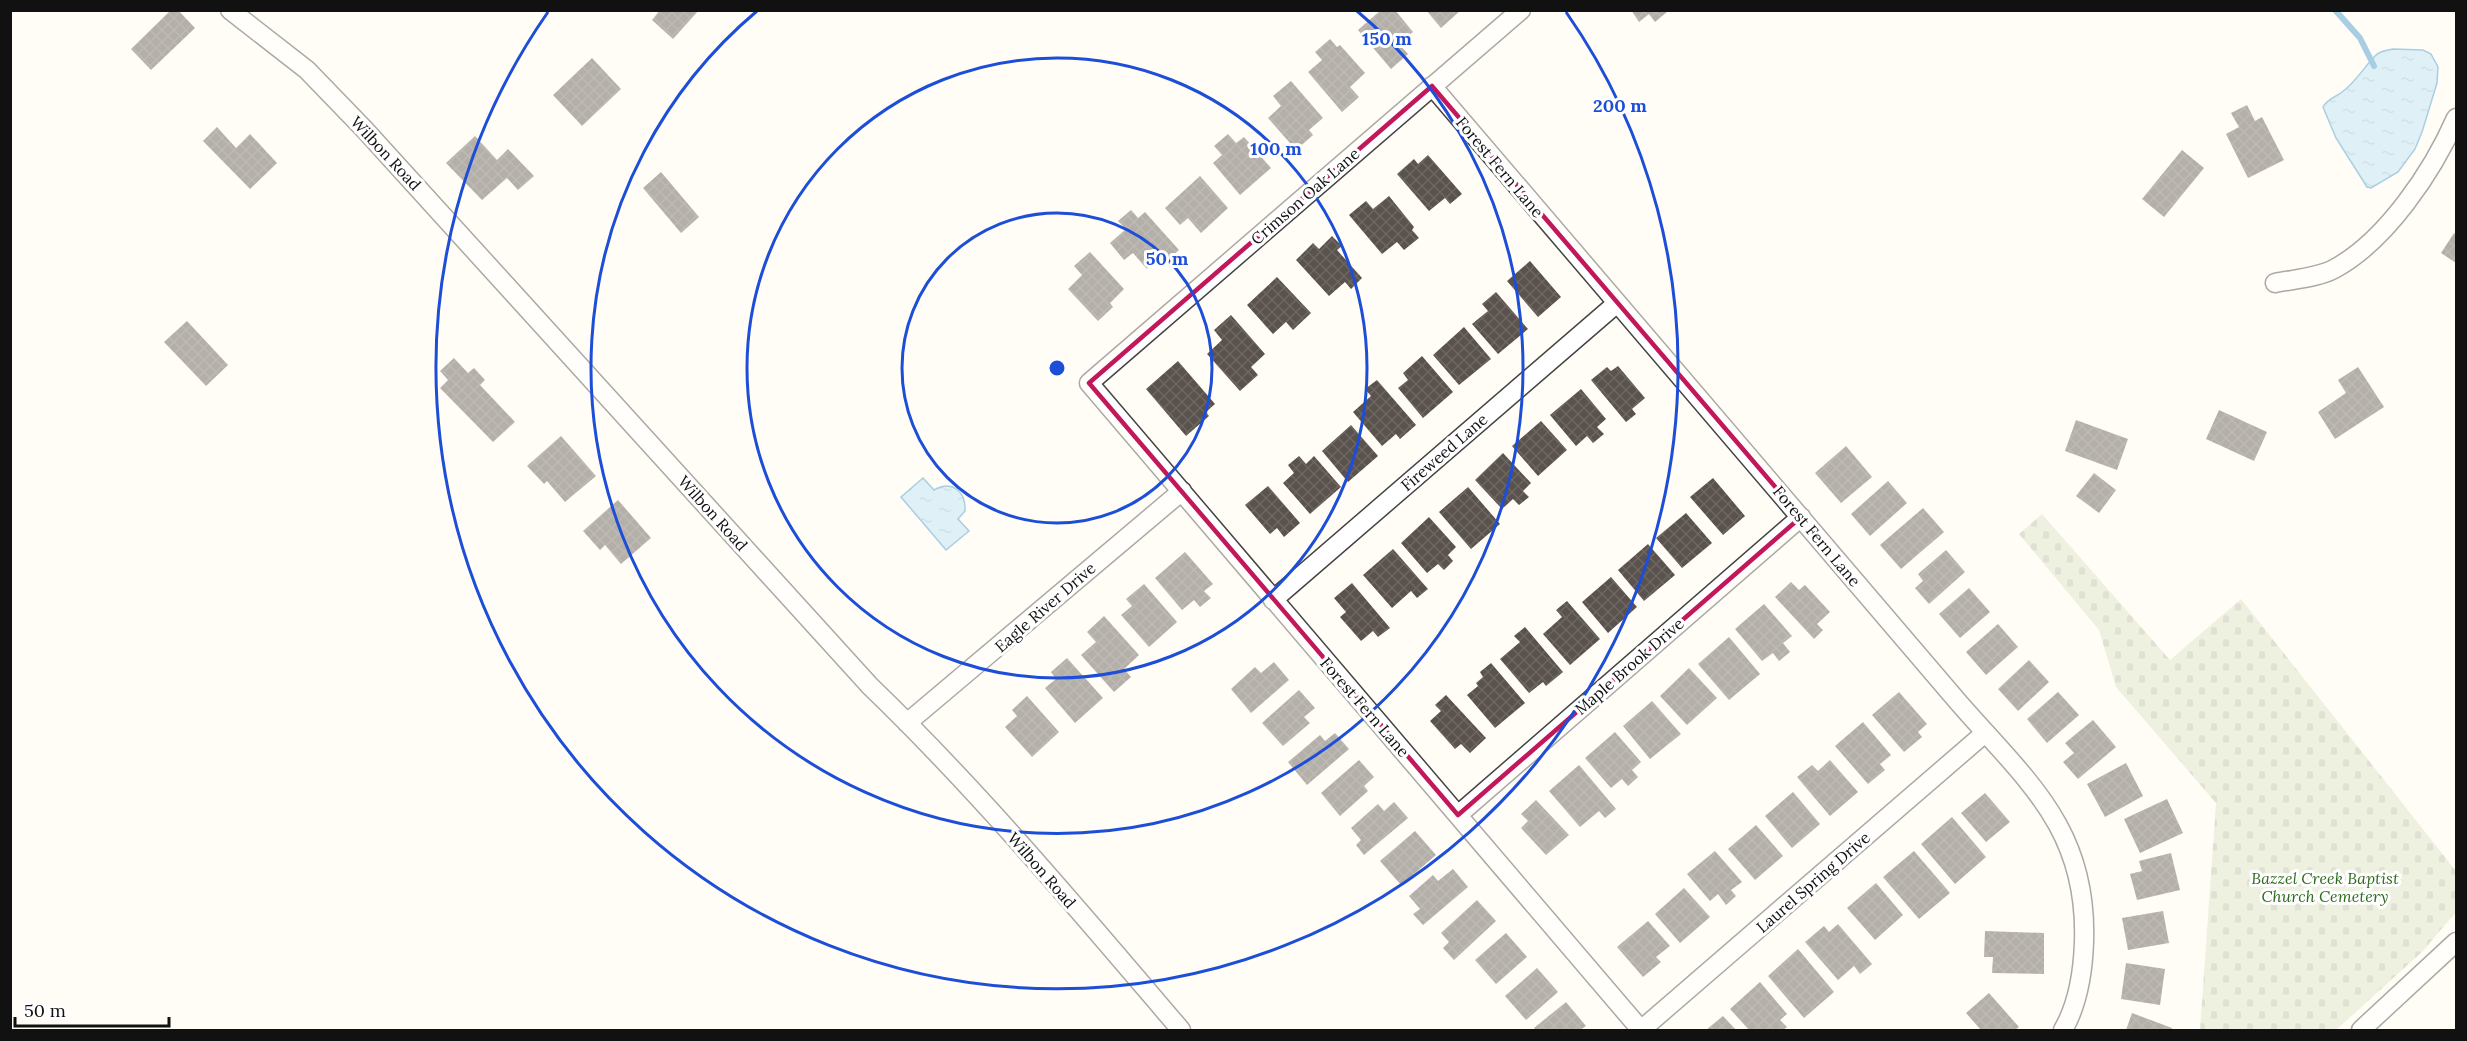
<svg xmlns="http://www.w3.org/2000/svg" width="2467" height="1041" font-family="Lora,serif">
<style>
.cemetery{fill:url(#cemetery-stones)}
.water{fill:url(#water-ripples);stroke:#3f96cf;stroke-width:1.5}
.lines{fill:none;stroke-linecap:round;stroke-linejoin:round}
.stream{stroke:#3f96cf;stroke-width:6}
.building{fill:url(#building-cross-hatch)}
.street-casing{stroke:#444;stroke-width:21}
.street{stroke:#fff;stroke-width:18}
.marked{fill:none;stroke:#c2185b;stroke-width:4.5;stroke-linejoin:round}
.ring{fill:none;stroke:#1d4ed8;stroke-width:3}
.labels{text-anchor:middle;stroke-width:6;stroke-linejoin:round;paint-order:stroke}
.street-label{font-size:16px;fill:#111;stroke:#fff}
.park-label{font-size:16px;font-style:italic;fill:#2f6b1f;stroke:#fff}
.centre{fill:#1d4ed8;stroke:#fff;stroke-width:3}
.ring-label{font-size:18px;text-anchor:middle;font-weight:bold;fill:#1d4ed8;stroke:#fff;stroke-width:6;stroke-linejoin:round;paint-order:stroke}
</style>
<defs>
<pattern id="cemetery-stones" width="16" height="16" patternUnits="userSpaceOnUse" patternTransform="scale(1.5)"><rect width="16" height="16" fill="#d9e3c4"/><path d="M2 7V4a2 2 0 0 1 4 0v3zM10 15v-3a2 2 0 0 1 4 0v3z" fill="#b9c2a7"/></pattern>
<pattern id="water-ripples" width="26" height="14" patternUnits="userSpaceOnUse" patternTransform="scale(1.5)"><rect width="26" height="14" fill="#b9e0f7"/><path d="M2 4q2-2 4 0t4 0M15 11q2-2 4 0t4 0" fill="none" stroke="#9ebfd3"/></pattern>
<pattern id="building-cross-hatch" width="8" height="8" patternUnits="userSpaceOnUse" patternTransform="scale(1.5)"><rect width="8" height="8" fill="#5a524d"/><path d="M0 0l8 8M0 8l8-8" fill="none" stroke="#6d6662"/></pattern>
</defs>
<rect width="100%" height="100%" fill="#fffdf5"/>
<!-- cemetery -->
<path class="cemetery" d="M2042 514 2170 660 2241 599 2456 871V912L2422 952 2336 1030H2200L2216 803 2116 687 2099 630 2019 534Z"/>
<!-- water -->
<path class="water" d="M2393 49 2423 50 2431 54 2438 67 2437 83 2422 132 2415 149 2398 172 2371 188 2367 187 2336 138 2323 107C2327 99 2336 97 2342 92 2356 82 2364 67 2375 56 2379 51 2387 50 2393 49Z
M923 478 934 490C952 480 966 491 965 511L958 519 969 531 946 550 901 497Z"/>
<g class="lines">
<!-- stream -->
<path class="stream" d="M2335 10 2360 38 2374 66"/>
</g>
<!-- building -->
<path class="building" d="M171 10H178L195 28 151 70 131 49Z
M660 10H699L673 39 652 20Z
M1381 10H1395L1413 32 1399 44 1408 54 1391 69 1358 30Z
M1426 10H1461L1441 28Z
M1631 10H1666L1667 12 1655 22 1649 14 1639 22Z
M1330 39 1337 47 1340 45 1365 73 1350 87 1359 97 1342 112 1308 72 1322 60 1315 52Z
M592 58 621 89 582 126 553 95Z
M1291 81 1323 118 1309 130 1313 135 1296 150 1268 118 1281 106 1273 96Z
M2247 105 2255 121 2262 117 2284 160 2248 178 2226 134 2239 127 2231 113Z
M217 127 236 148 250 134 277 163 250 189 203 141Z
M1228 134 1236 143 1244 137 1271 168 1240 195 1213 163 1222 155 1214 146Z
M475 136 497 160 508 149 534 176 518 190 507 178 482 200 446 163Z
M2182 150 2204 168 2164 217 2142 199Z
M1428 155 1462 194 1450 204 1445 198 1429 211 1397 174 1414 159 1418 164Z
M661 172 699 217 681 233 643 188Z
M1200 176 1228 208 1201 233 1188 218 1180 225 1165 208Z
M1389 196 1414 227 1412 230 1419 238 1404 250 1397 242 1382 254 1349 215 1366 201 1373 209Z
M1131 210 1138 218 1145 212 1179 250 1166 262 1161 256 1147 269 1133 253 1124 260 1110 243 1126 229 1118 221Z
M2454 233 2456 235V263L2441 253Z
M1332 236 1342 246 1337 250 1362 278 1351 289 1345 282 1329 296 1296 260 1313 243 1319 249Z
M1090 252 1124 289 1110 303 1113 307 1098 321 1068 289 1082 275 1074 266Z
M1530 261 1561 297 1538 317 1507 281Z
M1277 277 1311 313 1293 330 1286 322 1273 334 1247 305Z
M1496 292 1528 329 1498 354 1472 324 1488 311 1482 304Z
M1231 315 1265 354 1251 367 1258 375 1240 391 1207 354 1222 340 1214 330Z
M187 321 228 365 206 386 164 342Z
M1464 327 1491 359 1459 385 1433 355Z
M1422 356 1453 392 1423 418 1398 388 1408 380 1403 373Z
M454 358 468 373 474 368 485 380 480 385 515 422 493 442 440 388 448 380 440 371Z
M1178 361 1215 404 1206 412 1209 416 1186 436 1146 389Z
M1618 366 1645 398 1632 409 1636 414 1626 422 1591 380 1607 367 1611 371Z
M2358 367 2384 407 2335 439 2318 412 2346 393 2338 380Z
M1377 380 1416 425 1400 439 1396 434 1382 446 1353 412 1371 396 1365 389Z
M1581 389 1606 419 1597 427 1604 434 1593 443 1587 436 1576 446 1550 415Z
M2219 410 2267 432 2254 461 2206 439Z
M2076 420 2128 439 2117 470 2065 451Z
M1541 421 1567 450 1538 476 1512 446Z
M1351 425 1378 456 1348 482 1322 451Z
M561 436 596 476 565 502 547 481 544 484 527 466Z
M1846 446 1872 477 1841 503 1815 473Z
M1503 453 1531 483 1523 491 1529 497 1519 505 1513 499 1502 509 1475 480Z
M1299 456 1306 464 1314 456 1341 487 1310 514 1283 483 1294 473 1288 465Z
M2094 473 2116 490 2099 513 2076 496Z
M1713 478 1745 516 1723 535 1690 497Z
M1888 481 1907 503 1870 536 1851 514Z
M1268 486 1300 523 1284 537 1277 528 1270 534 1245 505Z
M1468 487 1500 524 1471 549 1439 512Z
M618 500 651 538 621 564 605 545 600 550 583 531Z
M1923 508 1944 532 1901 569 1880 545Z
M1686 513 1712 543 1682 568 1656 538Z
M1429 517 1456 547 1448 555 1453 561 1444 570 1438 564 1427 573 1401 543Z
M1648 544 1675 575 1644 601 1618 570Z
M1393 549 1428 589 1417 598 1411 591 1392 608 1363 575Z
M1946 550 1965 572 1929 604 1915 588 1923 581 1918 574Z
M1185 552 1213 584 1204 591 1211 598 1200 607 1194 600 1182 610 1155 578Z
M1611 577 1637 607 1608 633 1582 602Z
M1791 582 1799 590 1805 585 1830 612 1817 624 1823 630 1814 639 1775 597Z
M1352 583 1390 628 1378 637 1373 631 1361 641 1340 617 1346 612 1334 598Z
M1144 584 1177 622 1149 647 1121 615 1132 606 1126 599Z
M1969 588 1990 612 1960 638 1939 614Z
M1567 601 1600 639 1570 665 1543 634 1562 617 1556 610Z
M1764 604 1792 636 1783 643 1790 652 1779 661 1773 653 1762 661 1735 629Z
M1104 616 1139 655 1124 669 1131 677 1114 692 1081 655 1096 642 1087 632Z
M1998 624 2018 647 1986 675 1966 652Z
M1525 627 1563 672 1546 686 1543 682 1529 693 1500 659 1520 642 1514 636Z
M1729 637 1760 674 1729 700 1698 664Z
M1067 658 1103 698 1075 723 1045 688 1056 679 1051 672Z
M2029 660 2049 682 2018 711 1998 689Z
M1274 662 1289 680 1251 713 1231 689 1255 667 1261 673Z
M1491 663 1525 703 1495 728 1467 695 1478 686 1476 683 1483 677 1480 672Z
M1689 668 1717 698 1687 725 1660 696Z
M1299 690 1315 708 1304 717 1310 723 1283 746 1262 723Z
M1899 692 1927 724 1918 732 1922 737 1904 752 1872 715Z
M2058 692 2079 715 2047 743 2027 719Z
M1446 695 1486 738 1470 753 1461 744 1455 749 1430 721 1441 711 1435 705Z
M1027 696 1059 732 1032 757 1005 727 1017 716 1012 710Z
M1652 701 1681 734 1650 759 1623 726Z
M2093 720 2116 747 2078 779 2063 762 2074 753 2065 743Z
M1863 722 1891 755 1880 764 1885 770 1868 784 1835 746Z
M1615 732 1641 762 1632 770 1638 777 1628 786 1622 779 1611 788 1585 758Z
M1335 733 1349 749 1307 785 1288 762 1320 735 1325 741Z
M1359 760 1374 777 1364 786 1368 791 1340 816 1321 793Z
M1830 760 1858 792 1830 816 1797 777 1812 765 1818 771Z
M2126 763 2143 796 2105 817 2087 784Z
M1579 765 1616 809 1605 818 1599 811 1580 827 1549 791Z
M1793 792 1820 824 1792 848 1765 816Z
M1985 793 2010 822 1986 842 1961 813Z
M2167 799 2183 833 2140 853 2124 819Z
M1536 800 1569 835 1546 855 1521 828 1528 821 1521 814Z
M1394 802 1408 818 1364 855 1356 845 1361 840 1351 828 1378 804 1384 811Z
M1952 817 1986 857 1955 884 1921 844Z
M1756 825 1783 856 1755 880 1728 849Z
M1415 831 1436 855 1401 885 1380 861Z
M1715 851 1742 882 1731 890 1736 896 1726 905 1718 894 1710 901 1687 874Z
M1914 851 1950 893 1919 919 1883 877Z
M2171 853 2180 890 2137 900 2130 874 2142 871 2139 861Z
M1453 869 1468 887 1423 925 1413 914 1420 909 1409 896 1433 875 1438 881Z
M1876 883 1903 915 1875 940 1847 908Z
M1684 888 1710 917 1680 943 1655 914Z
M1477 900 1496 921 1454 960 1443 948 1449 942 1441 933Z
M2163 911 2169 943 2128 950 2122 918Z
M1648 921 1670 946 1656 957 1661 962 1643 977 1617 947Z
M1838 924 1872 964 1860 974 1854 966 1838 980 1805 942 1824 926 1829 932Z
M1985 931 2044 933V974L1992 973 1993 957H1984Z
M1506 933 1527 957 1496 984 1475 960Z
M1798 949 1834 992 1804 1018 1768 976Z
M2126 963 2165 969 2160 1005 2121 999Z
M1537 968 1558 992 1526 1020 1505 996Z
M1760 982 1787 1014 1780 1020 1787 1027 1783 1030 1770 1029 1749 1030 1730 1009Z
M1989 993 2019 1027 2015 1030H1981L1966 1013Z
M1566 1002 1586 1026 1580 1030H1536L1534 1028Z
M2132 1013 2172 1028 2171 1030H2126Z
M1723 1016 1736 1030H1706Z"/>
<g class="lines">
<!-- street casing -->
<g class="street-casing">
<path id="street" d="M230 10 307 70 365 130 870 686C981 793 1081 913 1181 1030
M1521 10 1089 383 1641 1030
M1432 86 1959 703C2027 781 2088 829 2084 942 2083 972 2078 1004 2063 1030
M2275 283C2294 279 2317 278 2334 269 2386 241 2433 171 2456 118
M1273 600 1616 304
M907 723 1182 491
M1458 815 1801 517
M1641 1030 1985 733
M2361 1030 2456 942"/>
</g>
<!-- street -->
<use href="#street" class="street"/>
</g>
<!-- marked area -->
<path d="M0 0H2467V1041H0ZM1432 86 1801 517 1458 815 1089 383Z" fill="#fffdf5" fill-opacity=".55" fill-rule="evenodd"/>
<path class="marked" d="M1432 86 1801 517 1458 815 1089 383Z"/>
<!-- distance rings -->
<g class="ring">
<circle cx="1057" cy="368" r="155"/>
<circle cx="1057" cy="368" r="310"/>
<path d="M1357 11A466 466 0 1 1 757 11"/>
<path d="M1566 12A621 621 0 1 1 548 12"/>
</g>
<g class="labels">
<!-- street labels -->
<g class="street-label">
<text transform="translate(386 153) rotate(47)" y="6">Wilbon Road</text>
<text transform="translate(1500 167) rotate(50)" y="6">Forest Fern Lane</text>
<text transform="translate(1305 196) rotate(-41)" y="6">Crimson Oak Lane</text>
<text transform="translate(1444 452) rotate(-41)" y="6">Fireweed Lane</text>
<text transform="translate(713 513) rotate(48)" y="6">Wilbon Road</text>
<text transform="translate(1817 536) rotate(50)" y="6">Forest Fern Lane</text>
<text transform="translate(1045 607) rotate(-41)" y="6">Eagle River Drive</text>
<text transform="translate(1629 666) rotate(-41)" y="6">Maple Brook Drive</text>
<text transform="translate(1365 707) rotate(49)" y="6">Forest Fern Lane</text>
<text transform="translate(1042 870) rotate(49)" y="6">Wilbon Road</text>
<text transform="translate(1813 882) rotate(-41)" y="6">Laurel Spring Drive</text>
</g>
<!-- park labels -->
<g class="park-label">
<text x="2325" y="884">Bazzel Creek Baptist<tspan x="2325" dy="18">Church Cemetery</tspan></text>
</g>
</g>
<circle cx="1057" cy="368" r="9" class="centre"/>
<g class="ring-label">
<text x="1387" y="45">150 m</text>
<text x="1620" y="112">200 m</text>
<text x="1276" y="155">100 m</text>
<text x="1167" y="265">50 m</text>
</g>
<!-- border -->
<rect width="2467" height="1041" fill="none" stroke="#111111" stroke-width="24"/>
<!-- scale -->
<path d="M15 1017v9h154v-9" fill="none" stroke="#111111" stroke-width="3"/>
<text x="24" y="1017" font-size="18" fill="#111111" stroke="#ffffff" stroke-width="4.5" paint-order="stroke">50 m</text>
</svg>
